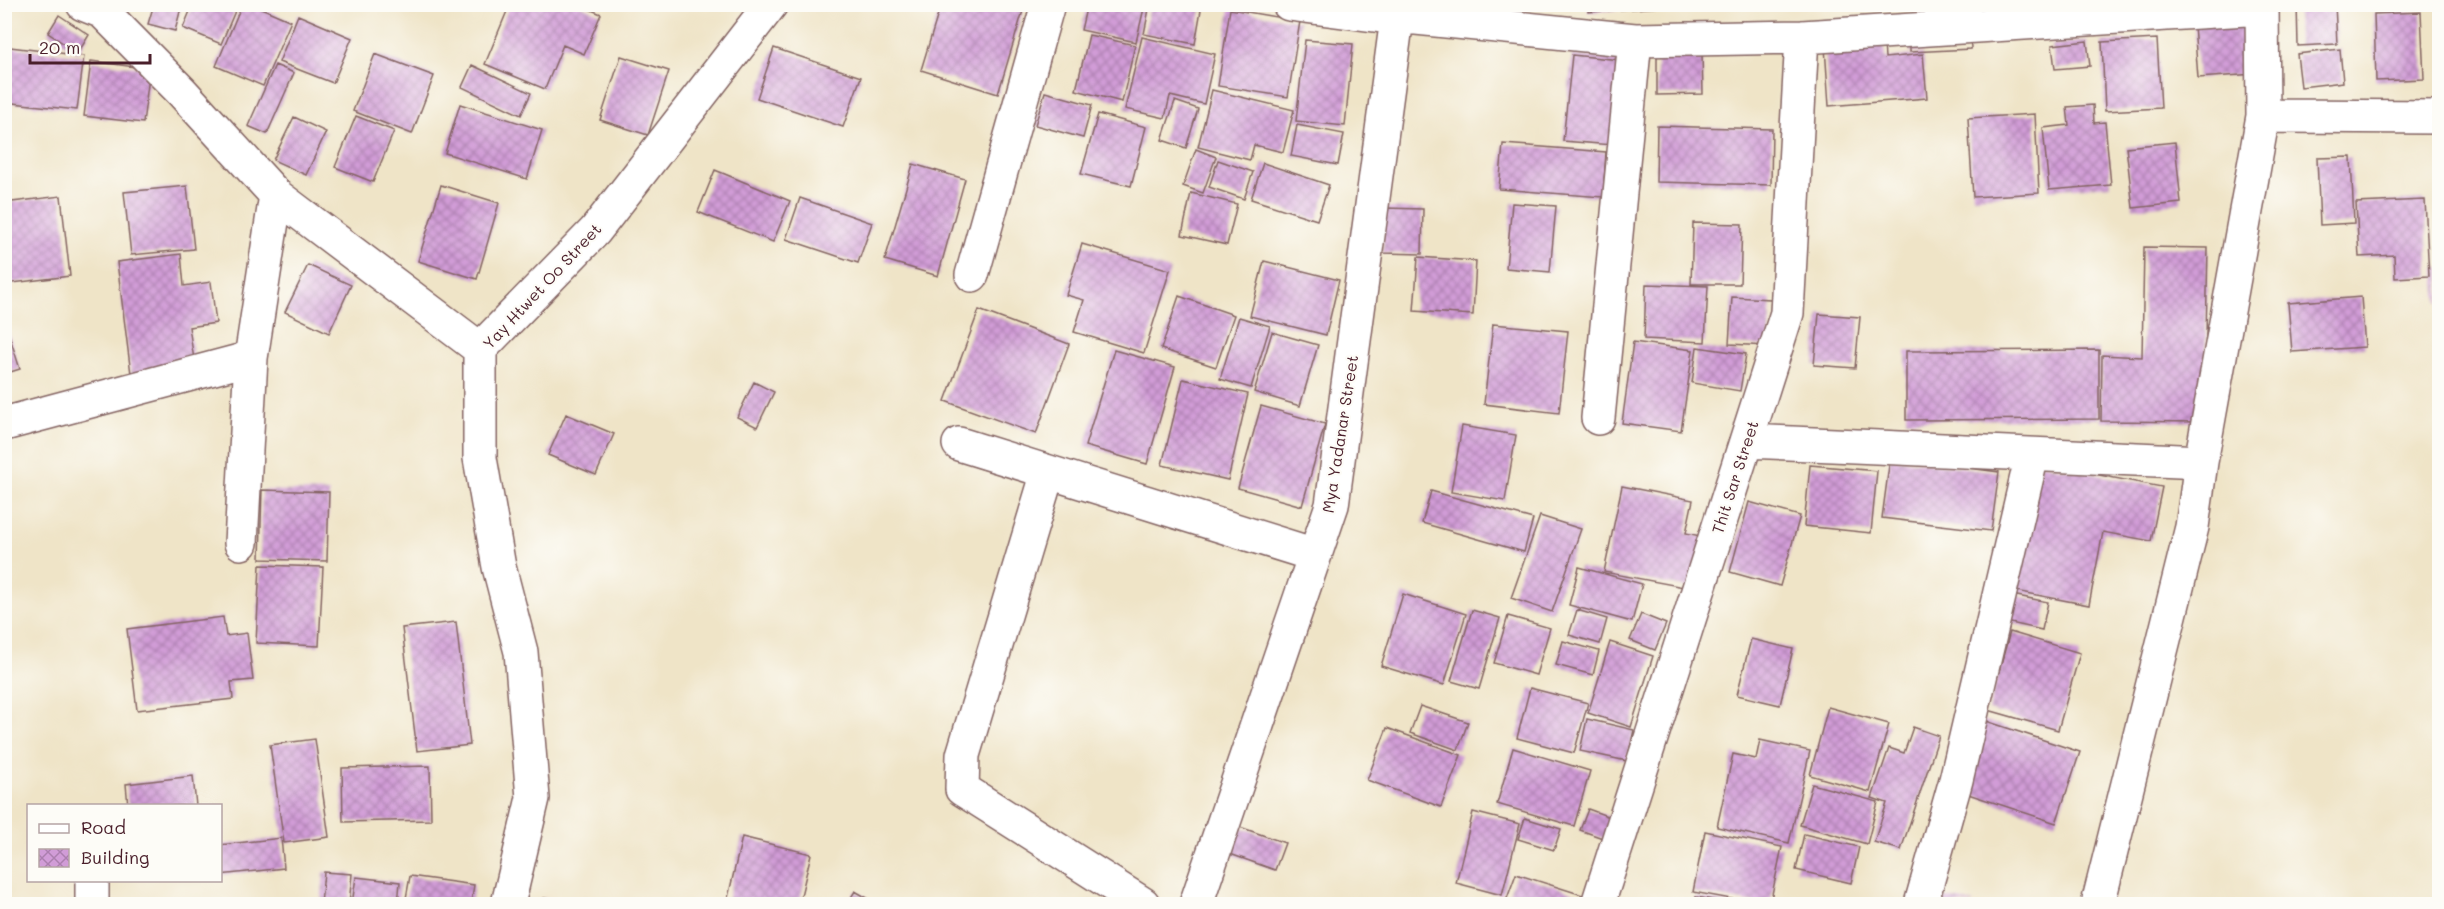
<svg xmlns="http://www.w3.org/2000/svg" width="2444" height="909" font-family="Mali,sans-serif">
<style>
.building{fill:url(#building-cross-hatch)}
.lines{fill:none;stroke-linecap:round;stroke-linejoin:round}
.minor-casing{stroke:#846462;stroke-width:36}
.minor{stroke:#fff;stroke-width:33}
.labels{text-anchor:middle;stroke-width:4.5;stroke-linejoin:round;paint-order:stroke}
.street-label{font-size:16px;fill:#4a1f2b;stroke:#fdfcf7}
</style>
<defs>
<pattern id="building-cross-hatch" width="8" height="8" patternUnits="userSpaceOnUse" patternTransform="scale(1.5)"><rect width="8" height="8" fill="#d19cd7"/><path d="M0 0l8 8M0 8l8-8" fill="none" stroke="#ac7faf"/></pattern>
</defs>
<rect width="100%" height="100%" fill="#fdfcf7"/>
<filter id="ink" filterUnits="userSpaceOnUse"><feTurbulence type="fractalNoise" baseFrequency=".0167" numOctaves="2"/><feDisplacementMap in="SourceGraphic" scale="12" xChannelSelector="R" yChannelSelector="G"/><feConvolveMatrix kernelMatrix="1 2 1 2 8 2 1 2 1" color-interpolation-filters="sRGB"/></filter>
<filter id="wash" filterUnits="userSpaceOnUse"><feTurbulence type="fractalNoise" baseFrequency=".008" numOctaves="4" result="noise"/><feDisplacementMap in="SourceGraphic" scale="24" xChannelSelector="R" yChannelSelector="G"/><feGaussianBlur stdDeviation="1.35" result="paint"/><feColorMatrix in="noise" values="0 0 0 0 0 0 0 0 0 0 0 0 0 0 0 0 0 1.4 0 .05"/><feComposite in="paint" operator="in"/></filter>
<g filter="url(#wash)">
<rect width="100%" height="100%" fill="#efe4c7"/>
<g id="blocks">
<!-- building -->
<path class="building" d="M154 4H182L175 31 148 24Z
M193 4H238L221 44 183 28Z
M242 4H252L291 21 263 86 216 66Z
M510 4H577L601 14 584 54 563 45 545 89 485 64Z
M941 4H1025L998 94 921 70Z
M1087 4H1145L1136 42 1081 30Z
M1150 4H1174L1201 10 1195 44 1144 34Z
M1588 4H1661V7L1588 12Z
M2297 4H2335L2337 44 2298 46Z
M1230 9 1300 21 1288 97 1218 86Z
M2421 12 2424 79 2376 81 2374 14Z
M59 15 89 35 78 53 48 33Z
M298 15 352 38 333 83 279 62Z
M2250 21 2255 74 2198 78 2194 25Z
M1970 32 1971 49 1910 52V36Z
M1089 35 1135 45 1122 102 1076 90Z
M1142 37 1215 54 1204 104 1170 96 1165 118 1125 109Z
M2157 39 2161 108 2105 111 2102 42Z
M1305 40 1353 44 1345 126 1296 121Z
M2087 41 2090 66 2055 69 2052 45Z
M1884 43 1885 58 1923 54 1927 98 1829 106 1825 47Z
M10 47 84 56 77 110 4 102Z
M774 48 861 77 843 127 757 98Z
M2340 49 2343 82 2301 87 2297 54Z
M375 54 434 76 412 134 353 111Z
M1702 54 1703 94 1657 95V55Z
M1572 55 1620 60 1612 145 1563 141Z
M621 56 669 71 648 135 600 120Z
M91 61 150 69 143 123 84 116Z
M275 65 294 73 267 134 248 126Z
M472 65 531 93 521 115 462 87Z
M1212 90 1294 110 1283 152 1254 145 1250 160 1198 147Z
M1045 92 1092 105 1083 138 1035 125Z
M1175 101 1198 109 1186 148 1162 140Z
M460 104 542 130 527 179 445 153Z
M2093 105 2094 123 2105 122 2111 185 2049 190 2043 128 2069 125 2067 107Z
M1098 114 1146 127 1131 186 1081 174Z
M2035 114 2039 193 1973 197 1968 118Z
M356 116 394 131 373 182 335 167Z
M294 117 326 132 306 175 273 160Z
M1297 125 1344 134 1338 165 1291 156Z
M1657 126 1772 129 1771 185 1656 182Z
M2175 142 2181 203 2133 208 2126 147Z
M1503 144 1606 152 1603 197 1499 189Z
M1196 149 1216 157 1203 193 1183 186Z
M2351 157 2354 223 2320 225 2317 158Z
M1218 160 1253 172 1244 199 1209 187Z
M1263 163 1329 185 1317 220 1251 199Z
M913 164 965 179 938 276 885 260Z
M715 170 790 201 773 242 698 212Z
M441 185 499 203 477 279 418 261Z
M187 186 194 249 131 255 124 192Z
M1191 193 1237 204 1227 245 1182 235Z
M61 196 70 276 4 284V203Z
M800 198 872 223 858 263 786 239Z
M2425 200 2429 276 2395 278 2394 255 2359 257 2356 203Z
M1512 203 1556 206 1550 272 1506 268Z
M1384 208 1423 209 1422 254 1383 253Z
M1693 223 1742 224 1740 284H1691Z
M1082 244 1170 270 1144 353 1074 332 1084 300 1066 295Z
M2144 247 2208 248 2204 422 2101 421 2102 355 2142 357Z
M181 254 184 286 211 282 216 323 189 327 195 366 131 374 117 262Z
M1418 257 1476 261 1473 315 1414 311Z
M1264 261 1339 280 1326 335 1250 316Z
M308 265 351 285 329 333 285 312Z
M2435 268H2440V303H2438Z
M1646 284 1708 286 1705 342 1644 339Z
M1179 296 1234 315 1216 367 1161 349Z
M1732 297 1771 299 1768 346 1729 344Z
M2361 297 2365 347 2292 352 2288 303Z
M979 310 1069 344 1036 434 945 401Z
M1819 314 1860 317 1855 368 1814 365Z
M1239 317 1270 326 1251 388 1220 379Z
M4 319 20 369 4 374Z
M1493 324 1568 331 1559 413 1484 404Z
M1272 332 1318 345 1300 406 1254 392Z
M1633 342 1693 350 1681 431 1622 423Z
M1697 347 1746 354 1740 391 1692 383Z
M1114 350 1175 367 1147 464 1085 446Z
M2099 350V419L1906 420V351Z
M1183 379 1248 394 1228 480 1162 465Z
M754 382 774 392 757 427 737 417Z
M1261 406 1325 424 1302 506 1238 488Z
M566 414 614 434 596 475 548 455Z
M1462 426 1516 435 1505 501 1451 492Z
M1890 458 1999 472 1991 531 1882 518Z
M2041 464 2162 487 2151 541 2103 532 2089 605 2016 591Z
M1810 465 1877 471 1871 533 1804 526Z
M1622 486 1693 500 1686 533 1705 537 1694 589 1604 572Z
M262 490 329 492 327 561 260 559Z
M1431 491 1533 519 1524 552 1422 523Z
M1749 502 1800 516 1780 586 1730 572Z
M1540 516 1581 529 1552 612 1511 598Z
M260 565 323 567 319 646 256 643Z
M1579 567 1642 584 1632 622 1569 605Z
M1403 594 1466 614 1444 685 1381 666Z
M2012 595 2048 602 2042 630 2006 622Z
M1472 610 1500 618 1479 689 1451 681Z
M1577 610 1607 619 1600 644 1569 635Z
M1641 614 1666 624 1655 650 1630 640Z
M1508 616 1550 628 1536 675 1494 663Z
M223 617 226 636 247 633 253 680 231 682 233 699 137 710 127 629Z
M456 622 470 745 417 751 402 628Z
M2010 632 2080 653 2058 730 1988 710Z
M1751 639 1793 649 1780 705 1737 695Z
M1563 641 1599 651 1593 675 1556 665Z
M1610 642 1653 656 1631 727 1588 713Z
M1530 688 1588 703 1574 753 1517 738Z
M1420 706 1468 722 1458 750 1410 733Z
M1828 707 1889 724 1870 792 1810 775Z
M1587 719 1634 730 1627 761 1580 751Z
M1983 720 2080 752 2056 823 1959 791Z
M1913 727 1939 736 1901 850 1874 842 1887 803 1872 798 1889 748 1904 753Z
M1387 728 1461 755 1441 807 1367 780Z
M315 739 329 837 284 843 270 745Z
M1760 740 1810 751 1789 843 1717 827 1733 754 1756 759Z
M1513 748 1590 771 1574 826 1497 804Z
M430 766 431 820 343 822 342 768Z
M193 776 196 806H128L126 784Z
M1812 784 1878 802 1867 844 1800 825Z
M1588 809 1618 820 1611 841 1580 830Z
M1473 812 1520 824 1502 895 1456 883Z
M1525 818 1561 829 1554 850 1518 839Z
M1240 827 1285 843 1275 870 1230 854Z
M1705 831 1782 847 1770 904H1758L1693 892Z
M1804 834 1859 847 1851 883 1796 870Z
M742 837 811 854 799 904H737L727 902Z
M281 838 284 868 220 875V845Z
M324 872 352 874 349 904H321Z
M1516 874 1592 898 1590 904H1505Z
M410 876 474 885 471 904H405Z
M356 877 400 882 398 904H352Z
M855 891 878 904H847Z
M1934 896 1974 903 1973 904H1932Z
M1696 897 1729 903V904H1695Z
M544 898 570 903V904H542Z"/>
</g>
</g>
<g filter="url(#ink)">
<use href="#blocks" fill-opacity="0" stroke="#846462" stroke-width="1.5"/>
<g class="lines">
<!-- minor casing -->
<g class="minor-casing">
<path id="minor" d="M83 4 103 12 182 92 276 195 480 349
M1289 4 1397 18H1416L1635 40 1802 37 2262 8
M2263 116 2440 117
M972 275 1048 4
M1598 418 1635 40
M4 424 251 358 276 195
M1747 441 2201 462
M959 444 1315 555
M1048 472 963 755 962 789 1143 904
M241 543 251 358
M92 904V880
M508 904 533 798 521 652 499 567 480 458V349L595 231 771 4
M1196 904 1332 505 1397 18
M1598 904 1787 313 1802 37
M1921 904 1956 780 2032 455
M2098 904 2192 527 2201 462 2263 116 2262 4"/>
</g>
<!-- minor -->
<use href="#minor" class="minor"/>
</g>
</g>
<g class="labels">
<!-- street labels -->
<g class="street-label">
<text transform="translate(542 286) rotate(-47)" y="6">Yay Htwet Oo Street</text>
<text transform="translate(1340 434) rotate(-81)" y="6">Mya Yadanar Street</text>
<text transform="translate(1735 477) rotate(-72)" y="6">Thit Sar Street</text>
</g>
</g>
<!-- margin -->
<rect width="2444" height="909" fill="none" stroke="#fdfcf7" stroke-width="24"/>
<!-- legend -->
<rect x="27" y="804" width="195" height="78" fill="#fdfcf7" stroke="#b5a4a5" stroke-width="1.5"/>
<rect x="39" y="824" width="30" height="9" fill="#ffffff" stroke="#b5a4a5" stroke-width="1.5"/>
<text x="81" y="834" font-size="18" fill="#4a1f2b">Road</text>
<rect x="39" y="849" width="30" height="18" fill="url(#building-cross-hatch)" stroke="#b5a4a5" stroke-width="1.5"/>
<text x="81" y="864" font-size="18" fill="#4a1f2b">Building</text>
<!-- scale -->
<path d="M30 54v9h120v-9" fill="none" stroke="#4a1f2b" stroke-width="3"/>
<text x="39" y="54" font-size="18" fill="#4a1f2b" stroke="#fdfcf7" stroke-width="4.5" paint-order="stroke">20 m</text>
</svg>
